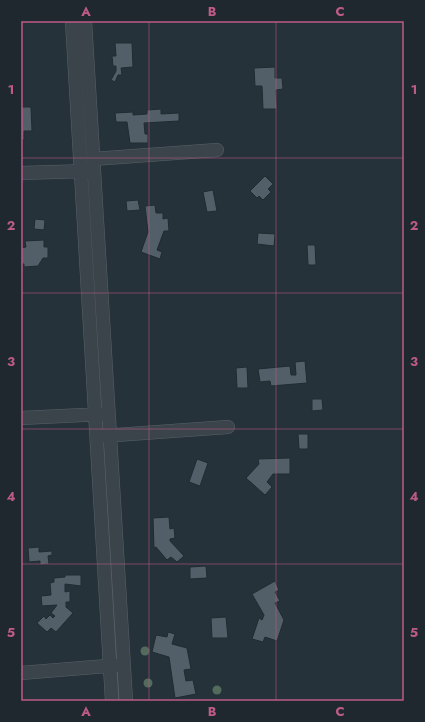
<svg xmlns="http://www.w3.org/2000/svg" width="425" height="722" font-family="Jost,sans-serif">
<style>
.building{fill:#525f68;stroke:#212a31}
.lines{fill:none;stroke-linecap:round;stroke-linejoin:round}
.street-casing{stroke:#586168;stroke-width:14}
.street{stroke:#3a444a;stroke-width:13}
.tree{fill:#526b5c}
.grid{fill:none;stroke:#bd5b86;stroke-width:1;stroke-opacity:0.55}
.neatline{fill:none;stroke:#bd5b86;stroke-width:1.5}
.grid-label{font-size:13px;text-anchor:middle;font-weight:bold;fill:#bd5b86}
</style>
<rect width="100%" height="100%" fill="#26323a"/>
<!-- building -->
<path class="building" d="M115 43H132L133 67 121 68 122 75H118L115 82 111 80 116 71V66H113L112 56H116Z
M275 67V78H282L283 89 276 90 277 109H263L262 86H255L254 68Z
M21 107H31L32 131H24V140H21Z
M161 109V114L179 113V121L144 123 145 134H148V143H130L127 122H116L115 113 133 112V115L147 114V110Z
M265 176 273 184 268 189 271 192 263 200 259 196 257 198 250 191Z
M213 190 217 211 207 212 203 192Z
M138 200 140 210 127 211 126 201Z
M155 205 156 213H163V219L168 218 169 231H164L157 250 162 252 160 259 141 252 148 232 145 206Z
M35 219 45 220 44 230 34 229Z
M258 233 275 234 274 246 257 244Z
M44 240V247H48V258H43L38 266 24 267V264H21V248L26 247 25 241Z
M307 245H315L316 265H308Z
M305 361 307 383 271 386 270 381 260 382 258 369 290 366 291 375H296L295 362Z
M247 367 248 388H237L236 368Z
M312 399H322L323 410 312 411Z
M298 434H308V449H299Z
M290 458V474H273L267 482 272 487 265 495 246 478 259 464 258 459Z
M197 459 208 463 200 486 189 482Z
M169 517 170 529 174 528 175 538 170 539V541L184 556 177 562 171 557 167 560 156 547 154 548 153 518Z
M39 547V552L52 551V555L48 556 49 564 40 565V561L29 562 28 548Z
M206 566 207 578 190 579V567Z
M65 575H81V586L65 584V592L70 591V602H66V607L73 613 56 632 51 628 47 632 37 623 44 616 46 619 50 615 53 618 55 616 51 613 57 605 42 606 41 596 51 595 50 583 54 582V578L65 577Z
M275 581 279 590 275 592 280 601 275 603 284 620 277 641 265 637 263 642 252 639 259 618 262 620 264 615 252 594Z
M226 617 228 638H212L211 618Z
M168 632 175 634 172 644 187 648 191 669 184 670 186 681 193 680 196 694 175 698 169 657 152 652 156 635 167 637Z"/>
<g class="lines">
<!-- street casing -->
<g class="street-casing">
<path id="street" d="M72 21 112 701
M85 21 126 701
M93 159 217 150
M21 173 88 171
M21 418 104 414
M102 436 228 427
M21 673 119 665"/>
</g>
<!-- street -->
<use href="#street" class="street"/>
</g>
<!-- trees -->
<g class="tree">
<circle cx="145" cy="651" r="4.5"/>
<circle cx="148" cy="683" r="4.5"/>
<circle cx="217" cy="690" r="4.5"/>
</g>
<!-- grid -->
<path class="grid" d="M149 21V701M276 21V701M21 158H404M21 293H404M21 429H404M21 564H404"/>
<!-- border -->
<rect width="425" height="722" fill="none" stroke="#1f282f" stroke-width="44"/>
<rect x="22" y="22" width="381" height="678" class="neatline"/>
<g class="grid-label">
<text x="86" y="16">A</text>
<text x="212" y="16">B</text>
<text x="340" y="16">C</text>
<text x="11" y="94">1</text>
<text x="414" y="94">1</text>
<text x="11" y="230">2</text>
<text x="414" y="230">2</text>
<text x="11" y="366">3</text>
<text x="414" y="366">3</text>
<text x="11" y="501">4</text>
<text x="414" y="501">4</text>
<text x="11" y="637">5</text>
<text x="414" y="637">5</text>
<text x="86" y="716">A</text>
<text x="212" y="716">B</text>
<text x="340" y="716">C</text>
</g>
</svg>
